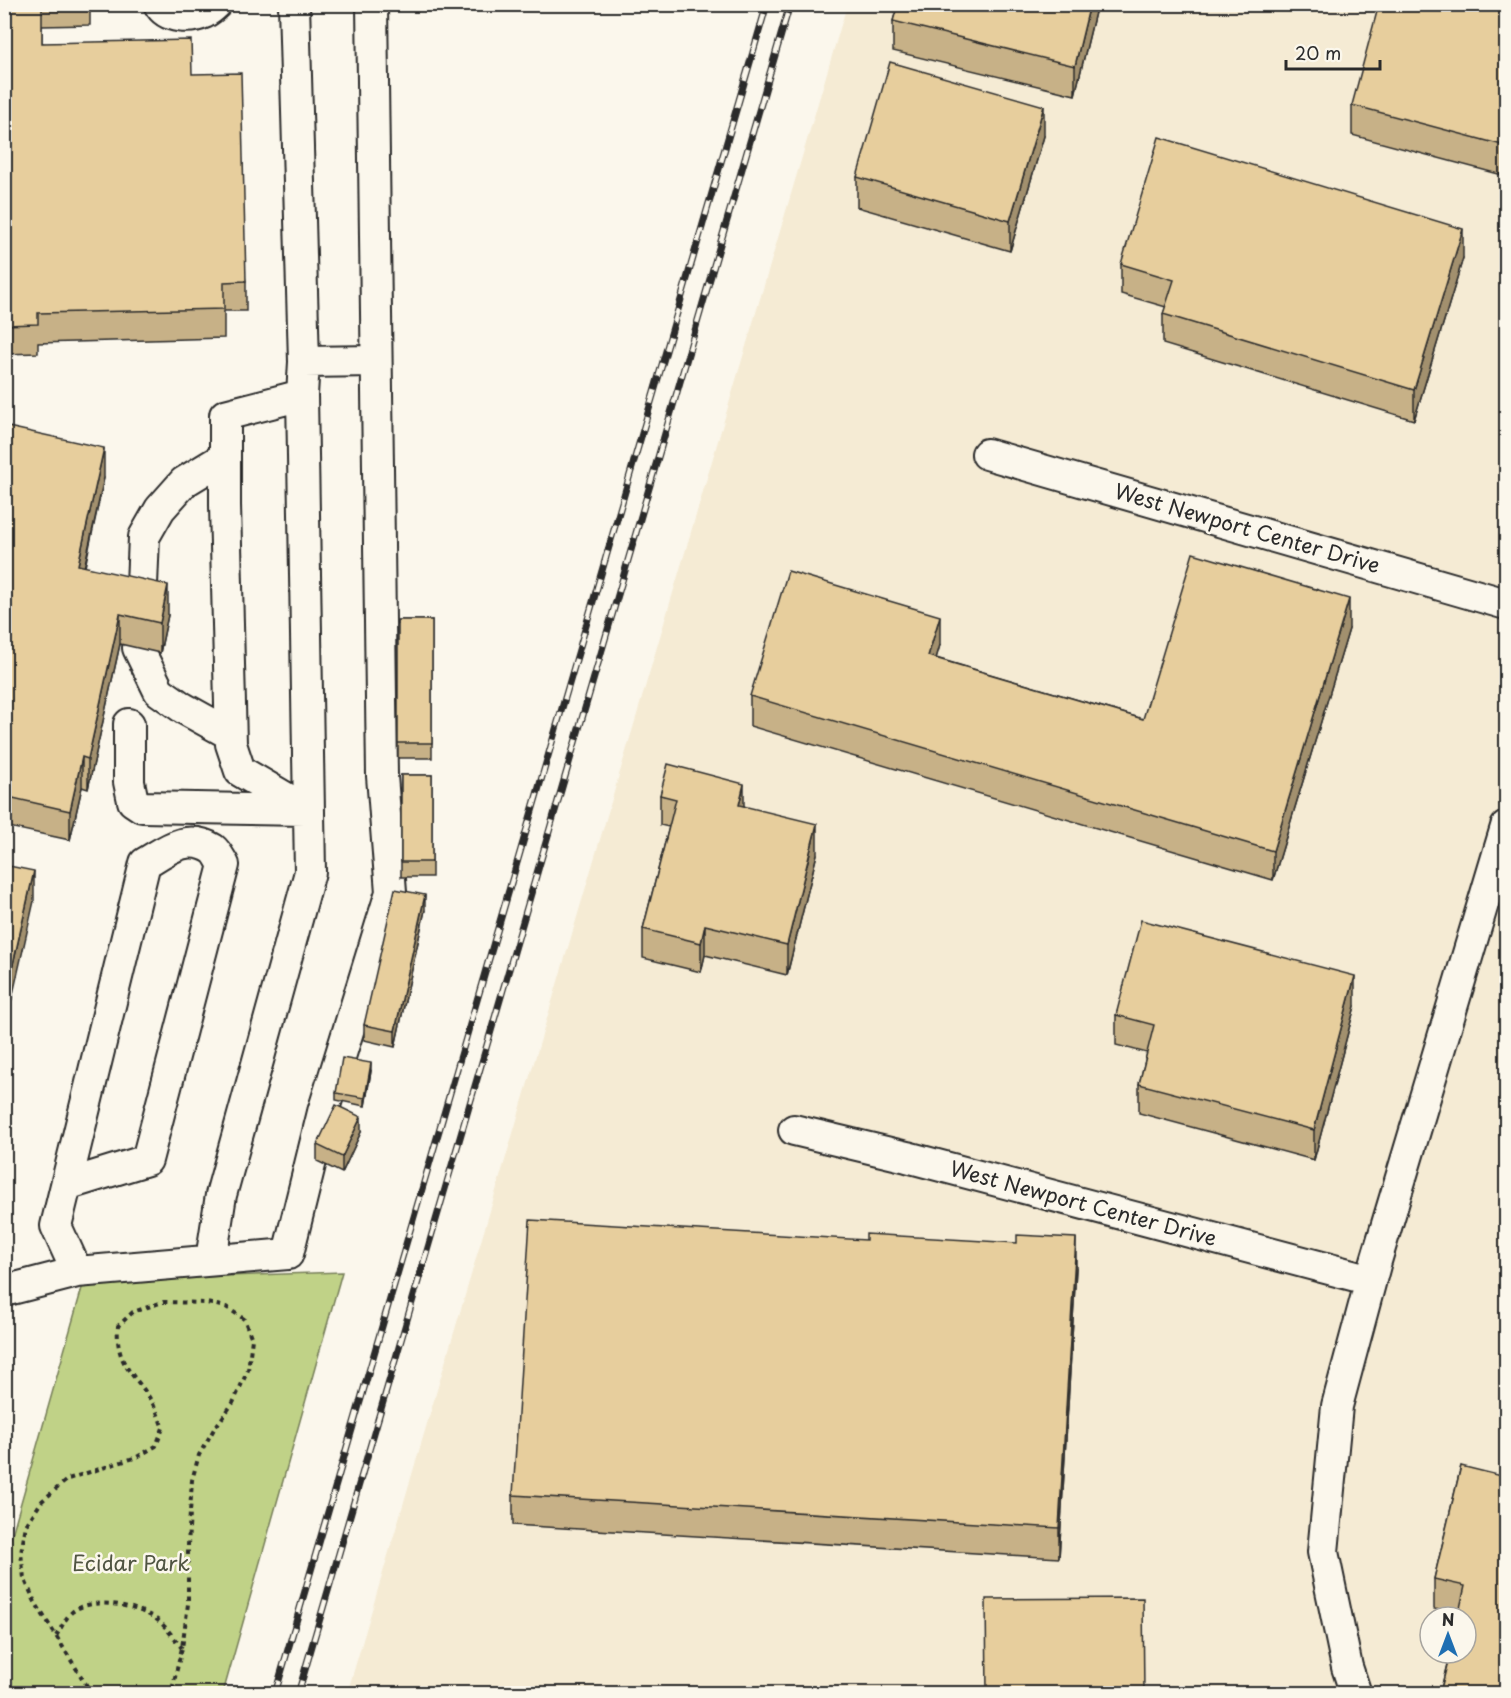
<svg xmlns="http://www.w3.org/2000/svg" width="1511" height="1698" font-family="'Playpen Sans',sans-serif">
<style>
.built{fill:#f5ebd4;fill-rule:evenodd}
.green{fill:#c0d287;stroke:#767e59;stroke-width:1.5}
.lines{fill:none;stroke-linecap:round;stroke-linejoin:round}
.minor-casing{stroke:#2b2b2b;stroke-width:34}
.path{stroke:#2b2b2b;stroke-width:4;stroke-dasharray:4.5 4.5;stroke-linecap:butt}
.minor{stroke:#fbf7ec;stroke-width:30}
.rail-casing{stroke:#2b2b2b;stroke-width:7}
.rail{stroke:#fbf7ec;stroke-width:4.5;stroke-dasharray:14;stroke-linecap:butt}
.wall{fill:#c7b187;stroke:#2b2b2b;stroke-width:1.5}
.shaded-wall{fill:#a2906e;stroke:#2b2b2b;stroke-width:1.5}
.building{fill:#e7ce9d;stroke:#2b2b2b;stroke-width:1.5}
.labels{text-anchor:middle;stroke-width:5;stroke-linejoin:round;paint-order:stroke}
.street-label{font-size:21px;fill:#2b2b2b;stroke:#fbf7ec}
.park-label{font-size:21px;fill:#505542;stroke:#fbf7ec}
</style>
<rect width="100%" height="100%" fill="#fbf7ec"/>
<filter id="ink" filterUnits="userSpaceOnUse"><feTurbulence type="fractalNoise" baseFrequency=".0167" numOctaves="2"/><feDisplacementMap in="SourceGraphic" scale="12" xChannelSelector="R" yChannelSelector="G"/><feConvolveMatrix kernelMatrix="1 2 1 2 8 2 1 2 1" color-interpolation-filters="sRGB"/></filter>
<g filter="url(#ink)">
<!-- built -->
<path class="built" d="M847 5H1506V1693L347 1694ZM1430 1617H1466V1653H1430Z"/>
<!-- green -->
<path class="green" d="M342 1272 223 1693 5 1694V1559L84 1281Z"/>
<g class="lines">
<!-- minor casing -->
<g class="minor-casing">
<path id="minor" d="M159 4C167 19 191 19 204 13 208 11 213 7 216 4
M294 4 304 362 376 361
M302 395 225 415V505L231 744 240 771 308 811
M987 454 1506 604
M141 609 144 537 160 509 184 482 225 457
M138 648 159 691 183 708 230 734
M129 724V782L133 801 142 807 305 810
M794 1130 907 1157 1371 1280
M66 1185 147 1160 224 865C221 860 217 852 213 849 187 833 167 850 145 863L66 1185 56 1226 77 1272
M211 1260 221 1195 310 872 302 395 304 362
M4 1291 77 1272 288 1254 323 1112 391 892 382 776 372 4
M1356 1694 1347 1667 1323 1552 1337 1406 1376 1261 1506 827"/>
</g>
<!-- path -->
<path class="path" d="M56 1636C61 1629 65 1618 72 1612 93 1595 141 1606 160 1622 168 1629 175 1640 182 1648
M92 1694 35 1602 24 1578 21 1553 26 1525 42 1501 68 1479 137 1457 156 1446 163 1428C160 1421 158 1413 154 1406 137 1373 115 1369 118 1326L133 1312 163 1302 207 1303 226 1307 244 1319 252 1339 248 1370 233 1403 214 1429 199 1455 192 1480 188 1545V1604L182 1648 171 1694"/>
<!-- minor -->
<use href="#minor" class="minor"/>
<!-- rail casing -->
<g class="rail-casing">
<path id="rail" d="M275 1694 767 4
M298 1694 790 4"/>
</g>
<!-- rail -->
<use href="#rail" class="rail"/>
</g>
<!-- wall -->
<path class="wall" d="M4 4H90V25L42 26V43L192 74 246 281V311H224V338L38 343V353L4 354Z
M898 4H1097L1075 95 893 51V21Z
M1506 8V176L1352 135V105Z
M1044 136 1010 251 857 207V177Z
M1463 258 1414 420 1163 344V314L1166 307 1121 294V264Z
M4 426 104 478 85 567 168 615 160 653 120 644 88 789 82 787 70 840 4 826Z
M398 620H432V758H398Z
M1349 629 1273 880 750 726V696L940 645 936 658 1143 719Z
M401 775H432V877H401Z
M660 795 744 806 817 854 787 975 705 955 701 972 643 958V929L669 827 660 825Z
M425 910 395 1047 364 1040V1025Z
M1355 1006 1314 1160 1139 1113V1084L1147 1053 1116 1045V1015Z
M371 1071 365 1106 336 1100V1093Z
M361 1132 342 1173 317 1161V1145Z
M1076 1268 1059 1558 513 1525V1495Z
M1461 1466 1506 1694H1441V1689L1459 1614 1434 1609V1579Z"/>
<!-- shaded-wall -->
<path class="shaded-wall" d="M1090 4H1097L1075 95V66Z
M1044 106V136L1010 251V221Z
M1463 229V258L1414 420V390Z
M104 448V478L78 595V565Z
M168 585V615L160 653V623Z
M1349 599V629L1273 880V851Z
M120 614V644L88 789V759Z
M940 616V645L928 686V656Z
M82 757V787L70 840V811Z
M744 784V813L739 805Z
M817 824V854L787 975V945Z
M34 871V901L4 1034V1004Z
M425 895V910L395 1047V1031Z
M705 925V955L701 972V943Z
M1355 976V1006L1314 1160V1130Z
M371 1063V1071L365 1106V1098Z
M361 1117V1132L342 1173V1157Z
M1076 1238V1268L1059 1558V1528Z"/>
<!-- building -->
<path class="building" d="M4 4H42V43L191 40 192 74 241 73 246 281 224 282V309L38 313V324L4 325Z
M898 4H1090L1075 66 893 21Z
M1379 4H1492L1506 8V146L1352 105Z
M890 62 1044 106 1010 221 857 177Z
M1159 137 1463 229 1414 390 1163 314 1174 280 1121 264Z
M4 426 104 448 78 565 168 585 160 623 120 614 88 759 82 757 70 811 4 796Z
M1193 553 1349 599 1273 851 750 696 788 571 940 616 928 656 1143 719Z
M398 620H432V743H398Z
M668 764 744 784 739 805 817 824 787 945 705 925 701 943 643 929 676 799 660 795Z
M401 775H432V862H401Z
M4 865 34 871 4 1004Z
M395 889 425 895 395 1031 364 1025Z
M1141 920 1355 976 1314 1130 1139 1084 1154 1025 1116 1015Z
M342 1058 371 1063 365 1098 336 1093Z
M336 1105 361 1117 342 1157 317 1145Z
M530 1220 866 1240V1234L1017 1243V1235L1076 1238 1059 1528 513 1495Z
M1461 1466 1506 1477V1694H1459L1441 1689 1450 1653H1466V1617H1458L1465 1586 1434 1579Z
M1143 1598 1144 1694H987L986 1599Z"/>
</g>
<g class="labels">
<!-- street labels -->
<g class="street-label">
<text transform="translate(1247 529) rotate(16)" y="7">West Newport Center Drive</text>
<text transform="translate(1083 1204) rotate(15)" y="7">West Newport Center Drive</text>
</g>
<!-- park labels -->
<g class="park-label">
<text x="131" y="1571">Ecidar Park</text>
</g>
</g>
<!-- margin -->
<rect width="1511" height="1698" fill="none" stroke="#fbf7ec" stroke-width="24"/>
<rect x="12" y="12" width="1487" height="1674" fill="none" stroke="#2b2b2b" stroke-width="2" filter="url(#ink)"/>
<!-- north arrow -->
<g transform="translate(1448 1635)"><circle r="28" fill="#fbf7ec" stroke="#a8a59f" stroke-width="1.5"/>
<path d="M0-4.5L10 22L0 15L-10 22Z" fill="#1f6fb2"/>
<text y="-9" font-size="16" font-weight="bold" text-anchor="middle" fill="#2b2b2b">N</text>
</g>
<!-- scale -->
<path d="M1286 60v9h94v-9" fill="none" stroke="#2b2b2b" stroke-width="3"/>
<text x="1295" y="60" font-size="18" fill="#2b2b2b" stroke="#fbf7ec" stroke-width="4.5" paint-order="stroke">20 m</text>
</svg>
